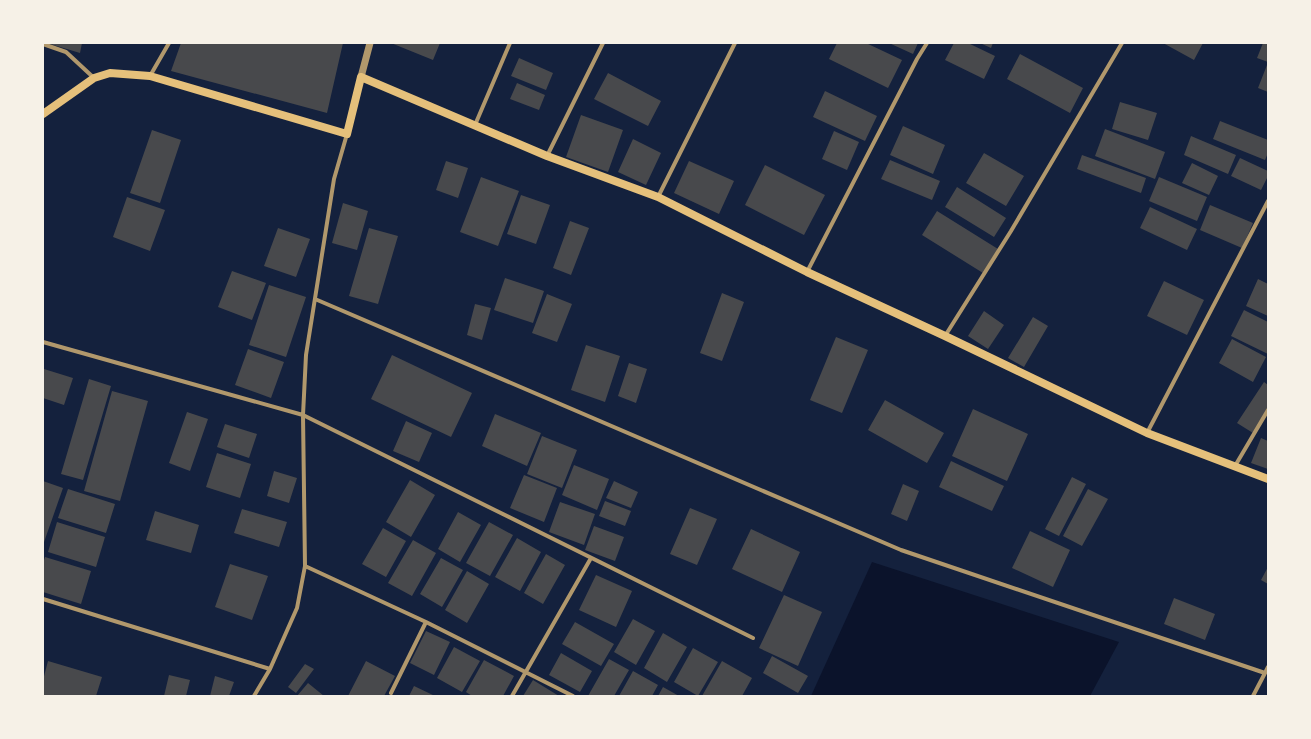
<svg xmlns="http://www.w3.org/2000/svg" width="1311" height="739" font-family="Helvetica,sans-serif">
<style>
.water{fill:#0b132b}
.building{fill:#48494c}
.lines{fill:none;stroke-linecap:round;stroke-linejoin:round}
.minor{stroke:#b1986c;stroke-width:4}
.tertiary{stroke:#b1986c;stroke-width:7}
.secondary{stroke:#e5c07b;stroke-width:8}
</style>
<rect width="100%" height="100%" fill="#14213d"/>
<!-- water -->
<path class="water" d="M872 562 1119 642 1090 696H811Z"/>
<!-- building -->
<path class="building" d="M47 43H82L80 53Z
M181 43H343L327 113 171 71Z
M391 43H440L433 60Z
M837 43H866L902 60 888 88 829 59Z
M889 43H918L913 54Z
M954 43H968L995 56 984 79 945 60Z
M980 43H993L991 48Z
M1163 43H1203L1194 60Z
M1263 43H1268V62L1257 58Z
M1020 54 1083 88 1070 113 1007 79Z
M519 58 553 73 546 90 511 76Z
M1267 65 1268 66V92L1258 88Z
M608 73 661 101 648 126 594 99Z
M517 83 545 95 539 110 510 99Z
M825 91 877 116 865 141 813 117Z
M1120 102 1157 113 1148 140 1112 129Z
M581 115 623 130 608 172 566 157Z
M1220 121 1268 140V153L1265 160 1213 139Z
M903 126 945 145 933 174 890 155Z
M1105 129 1165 152 1155 179 1095 156Z
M152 130 181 140 160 203 130 193Z
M834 131 859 142 847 170 822 159Z
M1191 136 1236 155 1228 174 1184 155Z
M633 139 661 153 646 185 618 172Z
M984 153 1024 176 1006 206 966 183Z
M1082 155 1146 178 1141 193 1077 169Z
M1240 158 1268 171V176L1261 190 1231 176Z
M890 160 940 181 932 200 881 179Z
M446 161 468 168 458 198 436 190Z
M689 161 734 181 719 214 674 193Z
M1192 163 1218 176 1209 195 1182 183Z
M765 165 825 195 804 235 745 205Z
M481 177 519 191 498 246 460 232Z
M1159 177 1207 197 1197 221 1149 201Z
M957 187 1006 218 994 237 945 207Z
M521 195 550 205 536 244 507 234Z
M127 197 165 210 150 251 113 237Z
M343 203 368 211 357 250 332 243Z
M1210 205 1253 223 1242 248 1200 230Z
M1150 207 1197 229 1187 250 1140 228Z
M937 211 998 249 983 273 922 235Z
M570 221 589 228 571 275 553 268Z
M278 228 310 239 296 277 264 266Z
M369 228 398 236 378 304 349 296Z
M232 271 266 283 252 320 218 307Z
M505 278 544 291 533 323 494 310Z
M1258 279 1268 284V316L1246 306Z
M1164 281 1204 300 1187 335 1147 316Z
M269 285 306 297 286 357 249 345Z
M722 293 744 302 722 361 700 353Z
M547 294 572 304 557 342 532 333Z
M475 304 491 308 482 340 467 335Z
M1244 310 1268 322V354L1231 336Z
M984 311 1004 325 988 349 968 336Z
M1033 317 1048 326 1024 367 1008 358Z
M836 337 868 350 842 413 810 400Z
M1232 339 1266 357 1253 382 1219 363Z
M586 345 620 356 605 402 571 390Z
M248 349 284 362 271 398 235 385Z
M392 355 472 393 451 437 371 399Z
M629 363 647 369 636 403 618 396Z
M44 369 73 378 64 405 43 398V373Z
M89 379 111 386 83 480 61 474Z
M1264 382 1268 385V409L1253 433 1237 423Z
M112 391 148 401 120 501 84 491Z
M885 400 944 433 927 463 868 430Z
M973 409 1028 434 1007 481 952 456Z
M187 412 208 419 190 471 169 463Z
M495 414 541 433 527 466 482 446Z
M406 421 432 433 419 462 393 451Z
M225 424 257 434 249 458 217 447Z
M542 436 577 450 562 488 527 474Z
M1261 438 1268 441V469L1251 463Z
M217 453 251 464 240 498 206 487Z
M951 461 1004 486 992 511 939 487Z
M574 465 609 479 597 510 562 495Z
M274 471 297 478 289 503 267 496Z
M524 475 557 488 544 522 510 508Z
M1072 477 1086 484 1059 536 1045 529Z
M410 480 435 495 411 537 386 522Z
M43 481 63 488 43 545Z
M614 481 638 492 631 508 606 498Z
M903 484 919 491 907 521 891 514Z
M68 489 115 504 106 533 58 518Z
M1088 489 1108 499 1082 546 1063 536Z
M605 501 631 511 625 526 599 516Z
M560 502 595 514 584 545 549 532Z
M690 508 717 519 697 565 670 554Z
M242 509 287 522 279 547 234 533Z
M155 511 199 525 191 553 146 540Z
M458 512 481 525 460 562 438 549Z
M57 522 105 537 96 567 48 552Z
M489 522 513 535 490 576 466 563Z
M594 526 624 537 615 561 585 550Z
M383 528 406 541 386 577 362 564Z
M751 529 800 552 782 592 732 569Z
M1030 531 1070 550 1053 587 1012 568Z
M517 538 541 552 520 591 495 577Z
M413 540 436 553 412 596 388 583Z
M546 554 565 565 543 604 524 593Z
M45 557 91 571 81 604 43 592V563Z
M441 558 463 570 442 607 420 594Z
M230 564 268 576 252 620 215 607Z
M1268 567V584L1261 580Z
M467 571 489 584 467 623 445 610Z
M596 575 632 591 616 627 579 610Z
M784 595 822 612 798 666 759 648Z
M1174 598 1215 614 1205 640 1164 624Z
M633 619 655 631 636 665 614 652Z
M575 622 614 644 601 666 562 644Z
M426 631 450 642 434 675 410 663Z
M663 633 687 647 667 682 644 668Z
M454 647 480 661 462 692 437 678Z
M693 648 718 662 698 696 674 682Z
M561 653 592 671 580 692 549 675Z
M772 656 808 676 798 693 763 673Z
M609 659 629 670 614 696H588Z
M484 660 514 676 503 696H472L466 692Z
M48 661 102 677 96 696H43V680Z
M366 661 395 676 384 696H348Z
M722 661 752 678 742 696H702Z
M305 664 314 669 296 693 288 687Z
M633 671 658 685 652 696H619Z
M169 675 190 680 186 696H164Z
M215 676 234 682 229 696H210Z
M533 680 559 696H523Z
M308 683 324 696H297Z
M414 686 435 696H409Z
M663 687 679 696H658Z"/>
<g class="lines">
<!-- minor -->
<path class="minor" d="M43 44 66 52 94 78
M150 76 169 43
M475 125 510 43
M547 156 603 43
M658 197 735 43
M807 272 917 59 927 43
M315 299 901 550 1265 673 1268 667
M945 336 1011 231 1122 43
M43 342 303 415 753 638
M1147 433 1268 201
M1235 466 1268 410
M305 566 426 622 573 696
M43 599 270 669
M391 693 426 622
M254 696 270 669 297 608 305 566 303 415 306 355 334 179 347 134
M512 696 591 558
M1253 696 1265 673"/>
<!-- tertiary -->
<path class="tertiary" d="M361 77 370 43"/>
<!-- secondary -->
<path class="secondary" d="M43 114 94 78 110 73 150 76 347 134 361 77 547 156 658 197 807 272 945 336 1147 433 1268 479"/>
</g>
<!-- border -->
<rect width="1311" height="739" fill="none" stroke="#f6f1e7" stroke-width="88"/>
</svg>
